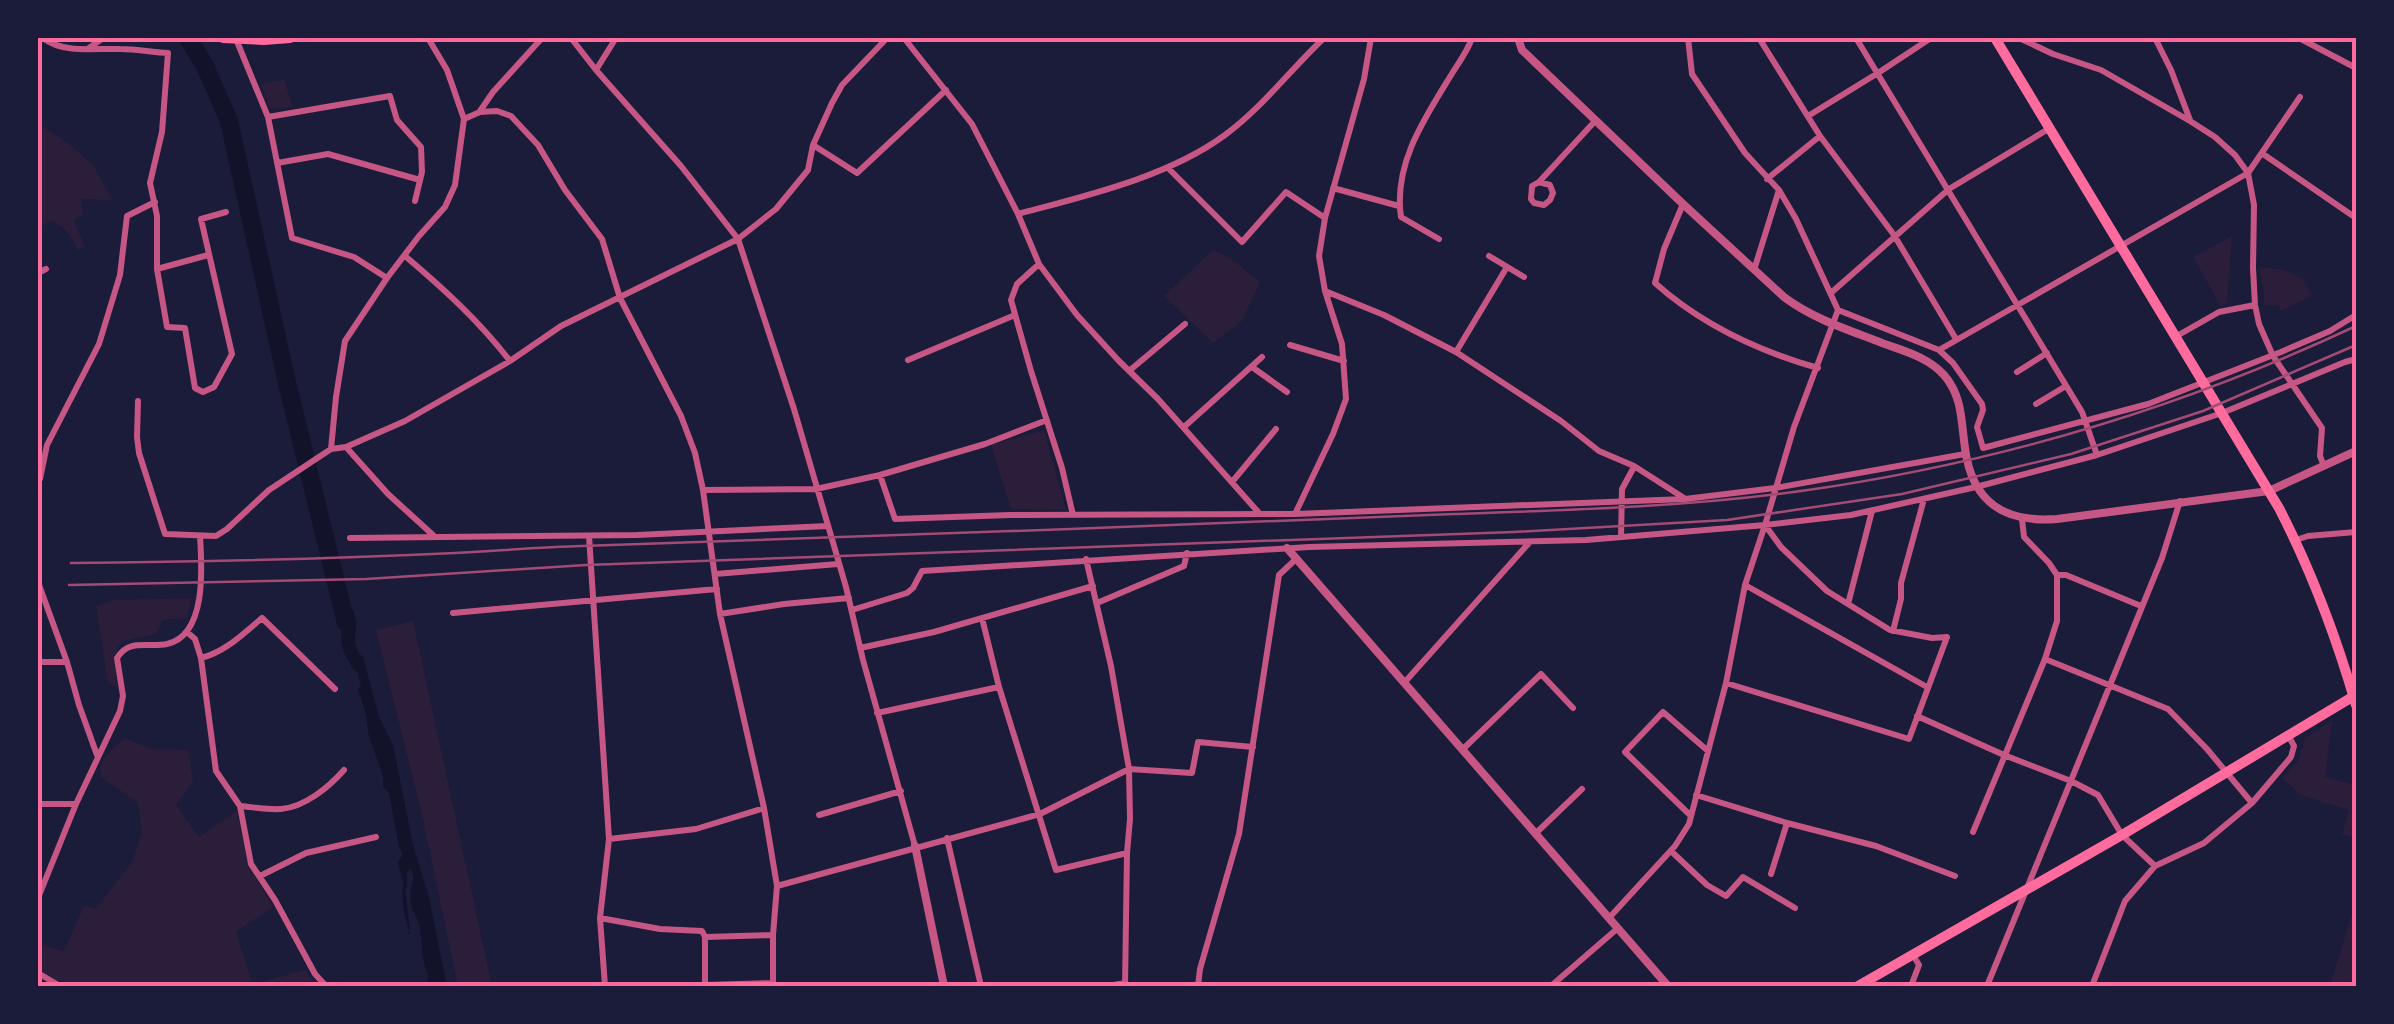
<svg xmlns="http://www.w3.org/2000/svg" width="2394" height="1024" font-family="'Nunito Sans',sans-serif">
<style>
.green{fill:#2a1e3b}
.water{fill:#12122b}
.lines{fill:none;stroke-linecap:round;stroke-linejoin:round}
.river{stroke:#12122b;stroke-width:18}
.minor{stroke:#c65784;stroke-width:6}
.tertiary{stroke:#c65784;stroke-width:8}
.primary{stroke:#ff6b9d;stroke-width:10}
.rail{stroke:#a44b75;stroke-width:2.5}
.neatline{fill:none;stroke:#ff6b9d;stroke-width:4}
</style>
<rect width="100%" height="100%" fill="#1b1b3a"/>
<!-- green -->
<path class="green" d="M284 80 293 107 270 109 261 84Z
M38 123 72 146 93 165 113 201 81 198 83 214 74 221 85 247 78 250 66 230 52 221 38 227Z
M2232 236 2227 304 2221 306 2193 257Z
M1214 249 1234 261 1260 282 1242 321 1213 343 1164 296Z
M2259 267 2284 270 2303 279 2312 296 2281 311 2278 305 2264 306V292Z
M1044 430 1066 510 1011 509 991 445Z
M191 598 187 618 163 620 156 634 123 641 114 654 117 687 108 683 96 606 114 600Z
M413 621 492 986H458L423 819 376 630Z
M2332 721 2325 777 2356 785V838L2342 834 2349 810 2300 795 2282 778 2298 762 2305 738Z
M125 738 152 749 188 750 193 781 176 805 199 837 237 811 248 865 273 907 236 932 253 985 304 970 319 986H67L38 969V944L64 951 84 906 96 909 133 860 142 833 138 803 101 777 100 764 112 749Z
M2356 901V986H2330Z"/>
<!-- water -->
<path class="water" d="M336 601H344L345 612H350L353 609C354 614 356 618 356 623 356 637 351 647 363 657L379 717 393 745 413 845 428 894 447 986H427L428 974C421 960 422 943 420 927 418 917 410 909 410 897 410 883 417 882 410 867L407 873V887L405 890C407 900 409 923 410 934H402H408L409 931 404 913 402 890 404 883 398 863 403 854 399 847 389 793 383 787V776L369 736 365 710 358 690 361 684 357 672 352 668 343 650 341 639 343 621Z"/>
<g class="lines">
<!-- river -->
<path class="river" d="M188 38 205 66 229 121 287 383 346 623"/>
<!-- minor -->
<path class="minor" d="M43 38C64 54 95 48 120 49 136 49 152 52 168 53L162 132 150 183 157 216V269L167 327 185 328 195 388 203 392 214 387 232 354 201 219 226 212
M571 38 596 70 681 166 738 239 794 409 846 587 863 660 915 846
M904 38 972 124 1018 214 1039 264 1077 315 1119 361 1158 399 1259 513
M1759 38 1820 136 1894 235 1956 339
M1856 38 2082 412 2097 455
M2019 38 2053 54 2101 70 2190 121 2215 137 2235 155 2248 173 2254 205 2253 268 2255 305 2259 324 2273 356 2322 428 2320 456 2324 466
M2155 38 2171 70 2190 120
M2299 38 2356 68
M236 39 268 117 292 238 354 257 387 278
M89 48 103 38
M596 70 616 38
M480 111 493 92 542 38
M1808 116 1878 73 1931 38
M268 117 390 96 397 120 421 147 422 172 415 201
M464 119 480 112 497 111 511 116 538 145 565 190 602 239 620 298 681 416 695 453 703 490 720 614 764 808 777 886 773 935V986
M813 145 857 173 946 90
M2263 154 2356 218
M277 163 328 154 420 180
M1168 168 1242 242 1286 192 1325 218
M1767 179 1820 136
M1539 182 1550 185 1553 193 1550 200 1544 205 1534 203 1531 199 1532 186 1539 182 1596 120
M1333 188 1399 206
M1683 204 1664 249 1655 283C1702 325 1758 351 1818 368
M1018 214C1085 196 1168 177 1225 135 1262 108 1291 69 1324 38
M1439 239 1401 217C1393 163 1426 116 1453 72 1460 61 1468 50 1472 38
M405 256C444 289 479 321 510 361
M1489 256 1524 277
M1039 264 1017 284 1011 300 1031 371 1062 468 1073 515
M157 269 208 255
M1754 270 1779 190
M38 273 46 269
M1325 291 1384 315 1456 352 1561 421 1599 451 1634 466 1684 498
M1832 292 1949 189 2050 128
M1838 310 1939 350 2248 173 2300 97
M2175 337 2219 312 2255 305
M1290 345 1344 361
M1939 350 1953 363 1982 404 1983 410 1977 427 1983 448 2148 404 2281 352 2330 331 2356 315
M1456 352 1507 267
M908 360 1015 315
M1252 367 1287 392
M1129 371 1185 324
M2017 372 2047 353
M138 401 137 437 139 453 165 534 216 536 227 529 269 490 331 449 346 447 405 421 510 361 561 326 738 239 776 209 808 170 813 145 832 103 842 85 887 38
M2036 404 2066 386
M1184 427 1262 357
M346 447 388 494 433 535
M331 449 336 397 345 341 387 278 419 236 445 207 455 185 464 119 447 70 428 38
M880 475 895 519 1010 515 1295 514 1685 499 1775 488 1965 454
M38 480 40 479 47 445 99 344 120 275 127 216 155 202
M1232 482 1276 429
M703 490 816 489 880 475 985 444 1047 420
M1295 514 1333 434 1346 399 1342 344 1325 291 1319 256 1325 218 1364 79 1371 38
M589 536 609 839 600 918 605 986
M1621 537 1622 489 1634 467
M350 538 637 535 828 526
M2296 540 2308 536 2356 532
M1086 559 1111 666 1129 769 1130 819 1127 853 1125 986
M715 574 838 564
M2057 575H2066L2141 606
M38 582 67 662 79 705 97 755
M1745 585 1927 687
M1097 603 1184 566 1187 553
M1848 604 1872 511
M852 610 907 593 913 588 922 571 1309 547 1586 540 1765 525 1851 515 1976 487 2097 455 2222 413 2345 362 2356 359
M453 613 717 589
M720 614 784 604 849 598
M982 618 999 687 1056 870 1127 853
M1893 631 1901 599V583L1924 499
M187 632 195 639 201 658 216 771 240 806 251 864 275 900 315 974 326 986
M860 648 934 632 1093 586
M201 658C225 652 243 634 262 618L335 689
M2045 659 2168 709 2207 749 2252 803
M38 662H67
M1404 683 1529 543
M1726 683 1909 739 1947 637 1932 638 1890 630 1827 591 1781 547 1765 525
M877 713 999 687
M1917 716 2004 755 2071 781 2098 795 2122 835 2155 866
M1462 750 1541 674 1573 708
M1696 795 1787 823 1876 846 1955 876
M38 804H76
M240 806C253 807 268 810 281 809 305 807 329 787 344 770
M819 815 901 791
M1691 816 1625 752 1663 712 1708 751
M1973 832 2045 659 2057 621V575L2049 563 2024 537 2022 519
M1535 834 1582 789
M947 838 981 986
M609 839 696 829 764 808
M1671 851 1707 885 1726 896 1743 877 1795 908
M1771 874 1787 823
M260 876 306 853 376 837
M777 886 1040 814 1129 769 1192 773 1198 742 1253 747
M38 898 76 804 120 711 123 696 117 658C129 638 147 648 167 644 207 635 202 567 200 536
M600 918 660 929 702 931 705 937V986
M1609 918 1675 846 1689 824 1726 683 1745 585 1765 525 1794 427 1838 310 1796 219 1779 190 1745 153 1692 74 1688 38
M705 937 773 935
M38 973 60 986
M705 985 772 983
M1108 986 1125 983
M1198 986 1200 969 1239 834 1279 575 1296 559
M1551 986 1618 928
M1911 986 1919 965 1913 955
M1987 986 2162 558 2180 501
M2092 986 2125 901 2155 866 2204 843 2252 803 2291 757 2294 746 2288 735"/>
<!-- tertiary -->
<path class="tertiary" d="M1518 38 1522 50 1683 204 1784 297C1813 319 1849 330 1882 343 1904 351 1928 357 1944 375 1963 397 1961 422 1965 448 1972 503 2005 523 2057 519L2269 491 2356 451
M1287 548 1668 986
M915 846 944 986"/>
<!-- primary -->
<path class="primary" d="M223 38 264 40 290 38
M1995 38 2279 508C2312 572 2336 636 2356 705
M1858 986 2122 835 2354 696"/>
<!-- rail -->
<path class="rail" d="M71 563C199 562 327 559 455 553 497 551 540 547 582 546 745 539 908 536 1070 529 1198 524 1326 519 1454 514 1570 510 1686 507 1801 491 1993 464 2181 408 2356 326
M69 585 366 579 586 565 1514 532 1727 520 1902 494 2071 454 2203 411 2356 345"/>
</g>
<!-- border -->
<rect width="2394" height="1024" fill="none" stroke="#1b1b3a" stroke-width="80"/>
<rect x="40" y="40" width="2314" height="944" class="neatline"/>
</svg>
